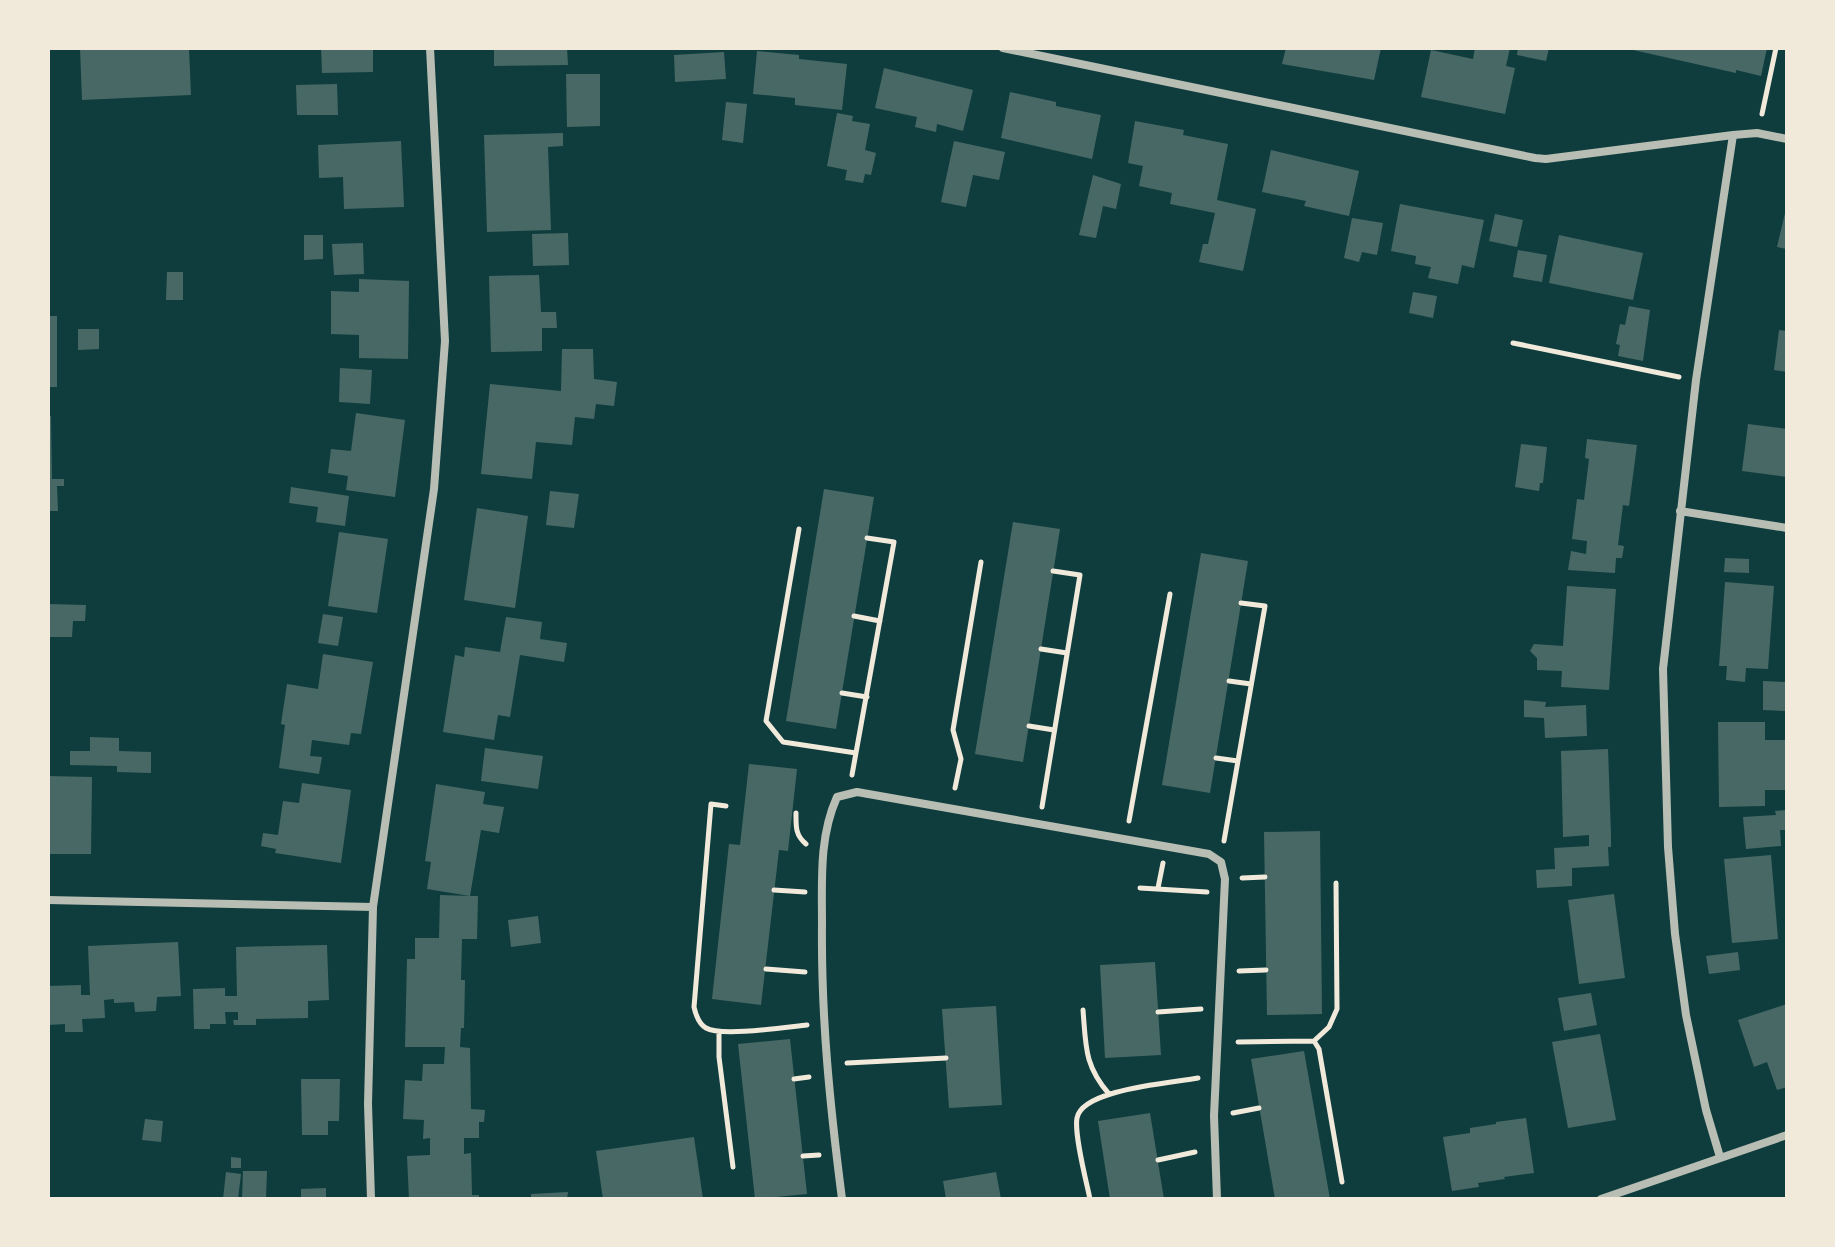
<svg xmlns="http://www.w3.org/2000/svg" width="1835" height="1247" font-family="Mulish,sans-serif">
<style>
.building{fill:#486865}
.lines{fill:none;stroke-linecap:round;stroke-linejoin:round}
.path{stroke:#f1e9da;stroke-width:5}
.minor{stroke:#b8beb3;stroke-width:8}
</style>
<rect width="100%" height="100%" fill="#0f3d3e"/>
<!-- building -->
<path class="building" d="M80 48H189L191 95 82 100Z
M321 48H373V72L322 73Z
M494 48H567L568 65 494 66Z
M1286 48H1381L1374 80 1282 64Z
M1475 48H1510L1506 66 1515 68 1505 114 1421 97 1431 50 1473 59Z
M1518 48H1549L1546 61 1517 55Z
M1624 48H1767L1761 76 1736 70V73Z
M757 51 799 55V59L847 64 842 110 795 105V98L753 94Z
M724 52 726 79 675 82 674 55Z
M884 68 973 90 963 131 937 124 936 132 915 127 917 117 875 108Z
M566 74H600V126L567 127Z
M337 84 338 115H297L296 85Z
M1010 92 1056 102V106L1101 115 1092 159 1001 138Z
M726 102 747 104 743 143 722 140Z
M837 113 853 116 852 121 870 124 865 150 876 153 871 175 865 174 863 183 845 180 847 170 827 166Z
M1135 121 1184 130 1183 135 1228 144 1217 200 1256 209 1243 271 1199 262 1203 244H1208L1215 213 1170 204 1172 193 1139 186 1143 166 1128 163Z
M563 133V146L548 147 551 230 487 232 484 135Z
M401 141 404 207 344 209 343 177 319 178 318 145Z
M954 141 1005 152 999 180 973 175 966 207 941 202Z
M1271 150 1359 171 1349 216 1304 206 1306 201 1262 192Z
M1093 175 1121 184 1116 209 1103 206 1096 238 1079 235Z
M1400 204 1484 220 1474 268 1462 265 1458 284 1428 278 1431 267 1415 264 1416 256 1391 251Z
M1786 209H1787V249L1777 247Z
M1495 214 1523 220 1517 247 1489 241Z
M1352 218 1383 223 1377 255 1362 252 1359 262 1344 258Z
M568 233 569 265 533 266 532 234Z
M304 235H323V259L304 260Z
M1559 235 1643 253 1633 300 1549 283Z
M363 243 364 274 334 275 332 244Z
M1518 250 1547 255 1542 282 1513 277Z
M167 272H183V300H166Z
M539 275 541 312H556L557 328H542V351L491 352 489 276Z
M359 279 409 281 408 359 359 358V335L331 334V291L359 292Z
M1413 292 1437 296 1433 318 1409 313Z
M1629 306 1650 310 1643 361 1618 356 1620 345 1616 344 1620 324 1625 325Z
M48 316H57V387H48Z
M78 329H99V349L78 350Z
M1779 330 1787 331V372L1774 370Z
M562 349H593L594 379 617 382 614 406 596 404 594 419 575 417 572 445 536 442 532 479 481 474 490 384 561 391Z
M340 368 372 370 370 404 339 402Z
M356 413 405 420 395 497 346 490 348 476 328 473 331 449 351 451Z
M48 416H51L52 479H64V486H57L58 511H48Z
M1748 424 1787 429V477L1742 471Z
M1587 439 1637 445 1629 506 1623 505 1618 545 1624 546 1622 558H1616L1615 573 1568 570 1571 551 1586 554 1587 541 1572 539 1577 499 1584 500 1589 459 1585 458Z
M1521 444 1547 447 1543 483H1540L1539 491 1515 487Z
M291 487 349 496 345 526 316 522 318 507 289 503Z
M824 489 874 497 836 729 786 721Z
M550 491 579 494 574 528 546 525Z
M477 508 528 516 515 608 464 600Z
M1013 522 1060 529 1023 762 975 754Z
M339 532 388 539 377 613 328 606Z
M1201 553 1248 561 1210 793 1162 785Z
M1725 558 1749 559V573L1724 572Z
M1725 582 1774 586 1768 669 1746 668 1745 682 1726 680 1727 666H1719Z
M1567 586 1616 589 1609 690 1561 687 1562 671 1537 670V658L1530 651 1534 644 1563 646Z
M48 604 86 605 85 621H73L72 637H48Z
M323 614 343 617 338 646 318 643Z
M506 617 542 622 540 639 567 643 564 662 520 655 510 717 498 715 494 740 443 732 455 655 464 657 465 647 500 652Z
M323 654 373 662 361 734 351 733 349 745 312 740 310 756 322 757 319 774 279 768 285 725 281 724 287 684 318 689Z
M1763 681 1787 682V711L1763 710Z
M1524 700 1546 702 1545 707 1586 705 1587 736 1545 738 1544 718 1524 717Z
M1718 722H1765V740H1787V790H1765V806L1719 807Z
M90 737 119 738V751L151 752V773L117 772V766L70 765V751H90Z
M485 748 543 756 538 789 481 781Z
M1608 749 1611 835V847H1608L1609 866 1572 868V886L1537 888 1536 870 1555 869 1554 848 1589 846V835L1563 837 1561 751Z
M749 764 797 769 788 851 779 850 761 1005 712 999 729 844 740 845Z
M48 776 92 777 91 854H48Z
M302 783 351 790 341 863 275 853 276 849 261 846 263 833 278 835 283 801 299 803Z
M436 784 485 792 483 804 504 807 499 833 481 830 470 896H478L477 939H462L461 980H465L464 1028H461L460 1047 470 1048 471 1109 485 1110 484 1122H479V1138H464V1154L471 1153 472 1195H479V1199H409L407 1156 430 1155V1138L423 1139 424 1120 403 1119 405 1080 422 1081 423 1064H444L445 1047H405L407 959H415V938H439L440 895 470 896 427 889 431 862 425 861Z
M1787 810V830H1780L1781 846 1746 849 1743 817 1776 815 1775 811Z
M1320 831 1322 1014 1267 1015 1264 832Z
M1771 855 1778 939 1732 943 1724 859Z
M1614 894 1625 978 1579 984 1568 900Z
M538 916 541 943 511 947 508 920Z
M178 942 181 996 157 997 156 1011 135 1012 134 1002 114 1003V999L104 1000 105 1018 82 1019 83 1032H65V1024L48 1025V986L81 985V995H90L88 946Z
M327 945 329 1000 308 1001V1018L256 1019V1025H234L233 1020H238V1012H225L226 1024H210V1029H194L193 989 225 988V996H237L236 947Z
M1738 952 1740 970 1709 974 1706 956Z
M1155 962 1161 1055 1105 1058 1100 965Z
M1591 993 1597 1025 1564 1031 1558 998Z
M1787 1004V1087L1777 1090 1767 1062 1754 1067 1738 1020Z
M996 1006 1002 1105 949 1108 942 1009Z
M1600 1034 1616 1120 1568 1128 1552 1042Z
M790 1039 807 1194 755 1199 738 1044Z
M1304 1051 1330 1199H1275L1251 1059Z
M301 1079H340L339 1121H328V1135H302Z
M1150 1113 1164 1199H1110L1098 1121Z
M1526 1118 1534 1173 1504 1177 1505 1179 1478 1183 1479 1187 1452 1191 1443 1137 1470 1133V1128L1496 1124V1122Z
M145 1119 163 1121 161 1142 142 1140Z
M694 1137 703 1199H603L596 1151Z
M231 1157 241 1158V1168H231Z
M243 1171H267L266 1199H242Z
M226 1172 241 1174 238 1199H223Z
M996 1172 1001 1199H946L943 1181Z
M326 1188V1199H301V1189Z
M568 1192 567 1199H531V1194Z"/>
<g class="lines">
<!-- path -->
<path class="path" d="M1762 114 1776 48
M1513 343 1679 377
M799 529 766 721 783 742 856 753
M854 616 880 621
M1041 649 1067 653
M1229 681 1251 684
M842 693 867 697
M1029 726 1054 730
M1216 758 1238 761
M852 775 894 542 867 538
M955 788 961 759 953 730 981 562
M726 806 711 804 694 1007C696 1016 699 1024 706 1028 721 1037 787 1027 807 1025
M1042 807 1080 575 1053 571
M796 813C796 826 795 835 806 844
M1129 821 1170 594
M1224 841 1265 606 1241 603
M1242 878 1265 877
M1140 888 1207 892
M1158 888 1163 863
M774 890 805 892
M766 969 805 972
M1239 971 1266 970
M1083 1010C1086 1046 1084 1065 1109 1094
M1158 1012 1201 1009
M719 1033V1057L733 1167
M1314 1041 1319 1049 1342 1182
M1238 1042 1314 1041 1329 1027 1337 1009 1336 883
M847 1063 946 1058
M794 1079 809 1077
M1233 1113 1259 1108
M803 1156 819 1155
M1158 1160 1195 1152
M1090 1199C1086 1180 1074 1134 1077 1118 1082 1089 1172 1083 1198 1078"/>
<!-- minor -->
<path class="minor" d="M1003 48 1535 158 1546 159 1733 135 1757 133 1787 139
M1680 511 1787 528
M48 900 373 907
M1720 1157 1706 1110 1686 1015 1675 934 1668 847 1663 669 1696 380 1733 135
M371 1199 368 1104 373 907 434 489 445 341 430 48
M842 1199C830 1106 821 1018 822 924 822 880 819 837 837 797L857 792 1209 854 1221 862 1225 879 1214 1116 1217 1199
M1601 1199 1787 1135"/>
</g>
<!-- border -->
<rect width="1835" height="1247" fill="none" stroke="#f1e9da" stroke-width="100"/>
</svg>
